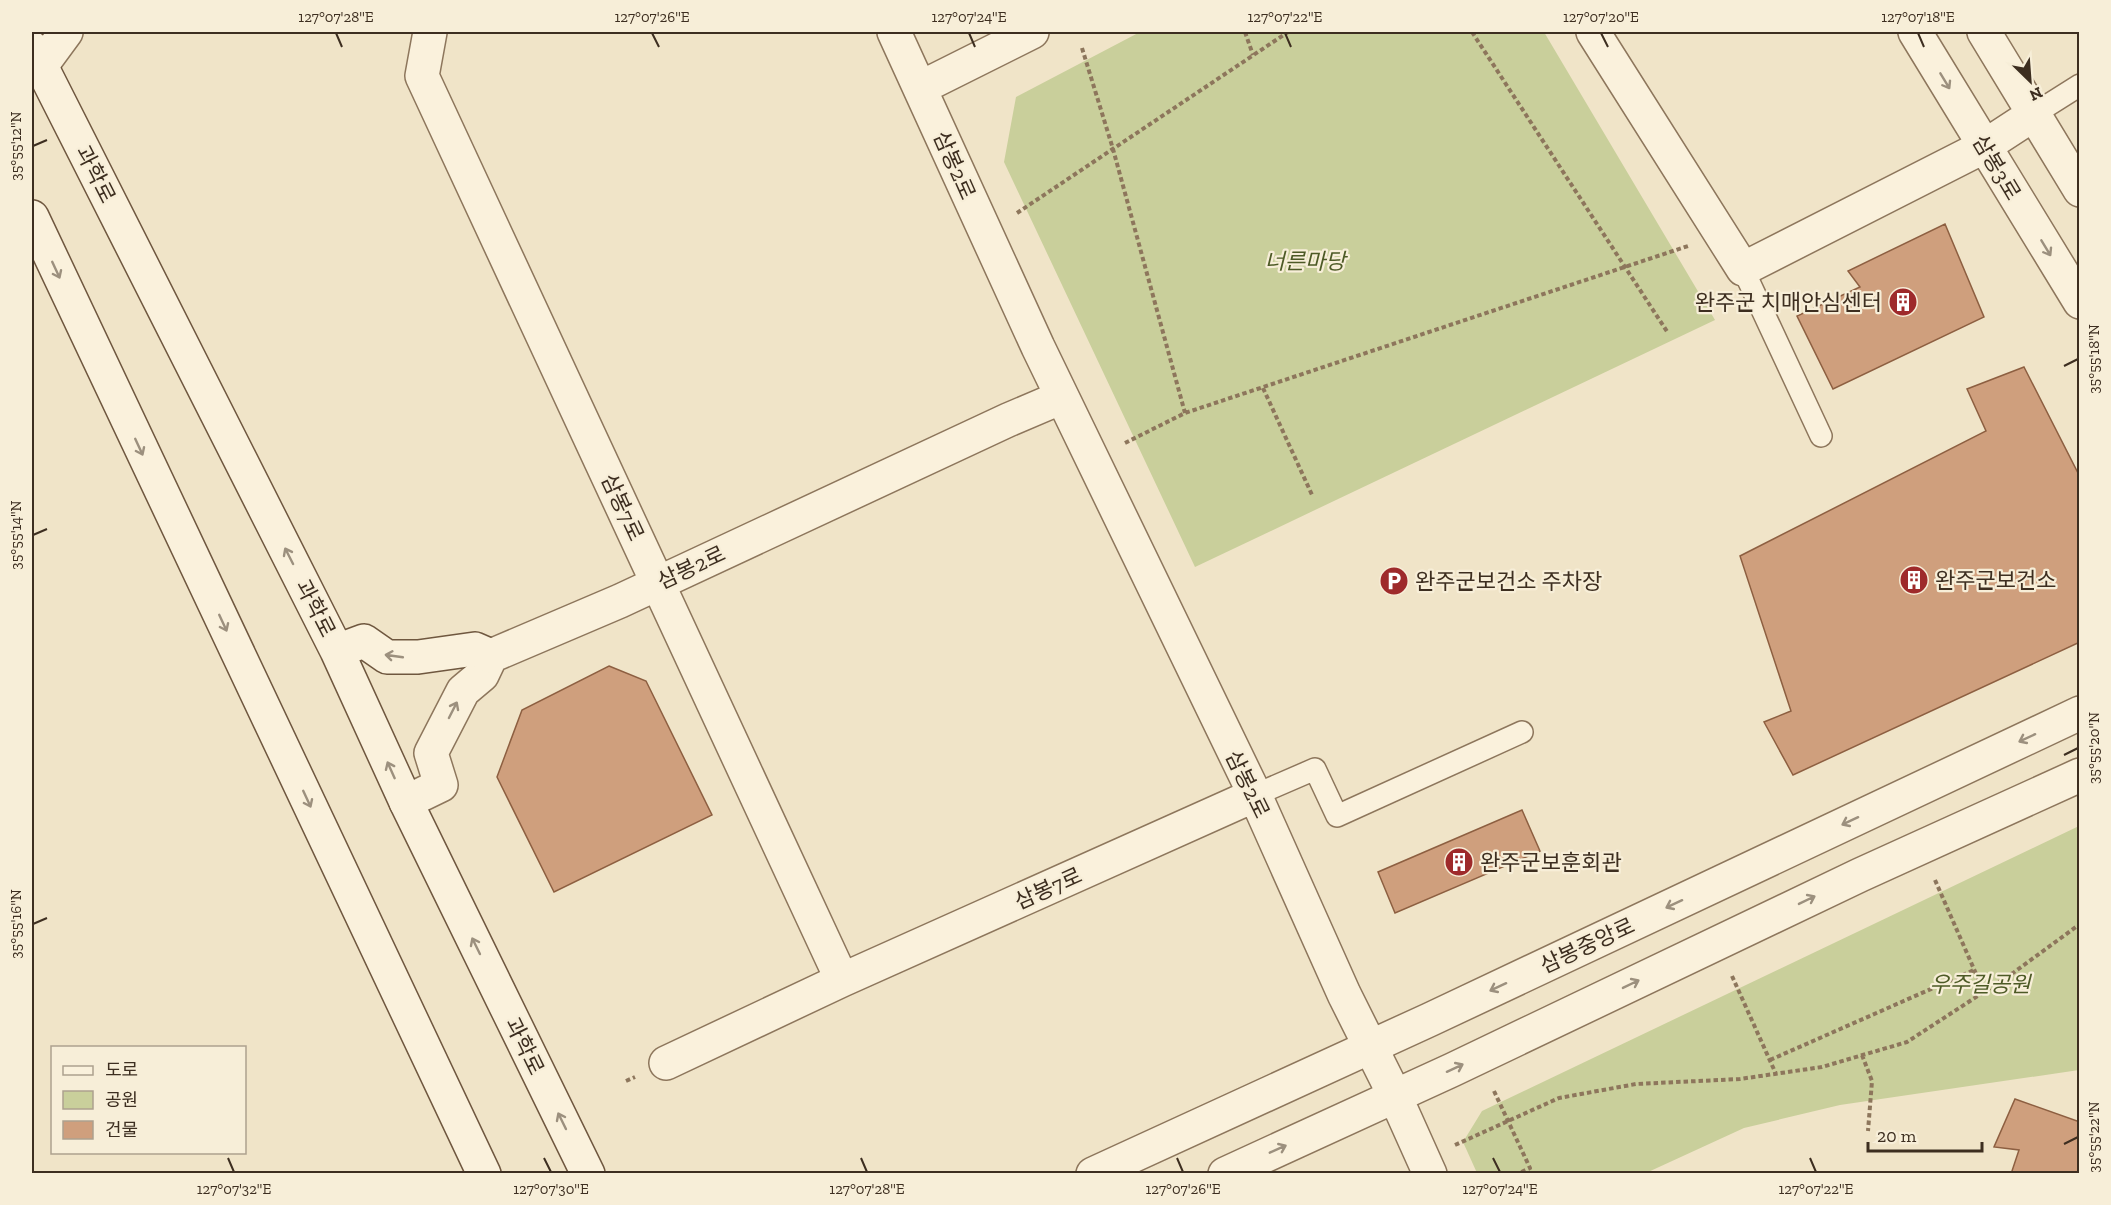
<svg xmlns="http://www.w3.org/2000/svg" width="2111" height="1205" font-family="'Zilla Slab','Noto Sans KR',serif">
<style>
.green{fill:#c9cf9b}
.building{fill:#cf9f7d;stroke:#8d5f41;stroke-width:1.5}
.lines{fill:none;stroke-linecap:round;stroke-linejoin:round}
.lane-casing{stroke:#8d765c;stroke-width:24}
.street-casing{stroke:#8d765c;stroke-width:36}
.secondary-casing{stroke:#6f573f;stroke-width:36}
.path{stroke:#8d765c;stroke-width:4;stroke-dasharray:4.5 3;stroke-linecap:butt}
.lane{stroke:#faf1dc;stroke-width:21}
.street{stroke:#faf1dc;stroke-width:33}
.secondary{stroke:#faf1dc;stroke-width:33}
.oneway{stroke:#9c907e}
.ticks{fill:none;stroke:#3d2e20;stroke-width:2}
.labels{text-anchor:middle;stroke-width:4.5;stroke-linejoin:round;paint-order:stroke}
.street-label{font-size:22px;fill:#3d2e20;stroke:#f7eed8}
.park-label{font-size:22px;font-style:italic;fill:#4d5a26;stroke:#f7eed8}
.poi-label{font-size:22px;fill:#3d2e20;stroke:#f7eed8;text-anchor:start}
.neatline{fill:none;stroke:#3d2e20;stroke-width:2}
.ticks-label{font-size:15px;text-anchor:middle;fill:#3d2e20}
</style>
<rect width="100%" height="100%" fill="#f0e4c8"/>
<!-- green -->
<path class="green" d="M1140 32H1544L1715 320 1195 567 1004 162 1016 97Z
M2079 826V1070L1840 1105 1744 1128 1646 1173H1477L1463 1142 1482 1111Z"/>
<!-- building -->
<path class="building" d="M1945 224 1984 317 1833 389 1797 316 1860 287 1848 271Z
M2024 367 2080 477V642L1793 775 1764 722 1791 711 1740 556 1986 431 1967 389Z
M609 666 646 681 712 815 554 892 497 777 522 710Z
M1522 810 1540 851 1395 913 1378 872Z
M2015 1099 2080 1122V1174H2011L2019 1150 1994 1147Z"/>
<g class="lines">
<!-- lane casing -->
<g class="lane-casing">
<path id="lane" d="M2034 114 2080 85
M1743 269 1821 436
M1255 795 1315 769 1337 816 1522 732"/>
</g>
<!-- street casing -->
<g class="street-casing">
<path id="street" d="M430 32 422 76 842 980
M894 32 1038 347 1255 795 1344 994 1395 1096 1430 1174
M1593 32 1743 269 1985 146 2034 114
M1915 32 2080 302
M1984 32 2080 190
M41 66 66 32
M920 88 1032 32
M406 802 441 785 431 753 463 691 482 675 491 656 620 601 1008 420 1062 397
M666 1063 842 980 1255 795
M1093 1174 1429 1020 2080 713
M1225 1174 1452 1070 1860 875 2080 775"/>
</g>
<!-- secondary casing -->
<g class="secondary-casing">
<path id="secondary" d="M32 48 337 651 406 802 588 1174
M32 217 484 1174
M337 651 364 641 387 657H418L475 649 491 656"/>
</g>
<!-- path -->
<path class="path" d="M1245 32 1253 55
M1472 32 1668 333
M1082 48 1113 149 1185 413
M1017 213 1288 32
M1263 388 1313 497
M1125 443 1185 413 1688 246
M1935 880 1984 992
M1732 976 1776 1074
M1862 1055 1872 1081 1868 1131
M1770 1060 1974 970
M626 1081 635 1077
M1494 1091 1530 1168 1517 1174
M1455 1145 1559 1098 1636 1084 1740 1079 1822 1067 1907 1042 2013 973 2080 924"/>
<!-- lane -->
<use href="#lane" class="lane"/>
<!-- street -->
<use href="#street" class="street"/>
<!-- secondary -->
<use href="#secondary" class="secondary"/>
</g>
<!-- one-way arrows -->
<defs><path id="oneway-shaft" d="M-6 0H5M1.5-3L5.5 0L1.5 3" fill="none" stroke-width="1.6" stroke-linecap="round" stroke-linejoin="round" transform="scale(1.5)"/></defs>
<g class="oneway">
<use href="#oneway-shaft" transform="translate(1945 81) rotate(59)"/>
<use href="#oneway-shaft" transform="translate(2046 248) rotate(59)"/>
<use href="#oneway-shaft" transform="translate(56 270) rotate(65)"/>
<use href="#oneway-shaft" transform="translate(139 447) rotate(65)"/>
<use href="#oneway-shaft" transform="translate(289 556) rotate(-117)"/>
<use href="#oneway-shaft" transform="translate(223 623) rotate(65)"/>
<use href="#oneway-shaft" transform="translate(394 656) rotate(-172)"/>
<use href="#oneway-shaft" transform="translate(453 710) rotate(-63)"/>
<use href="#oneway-shaft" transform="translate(2027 738) rotate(155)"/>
<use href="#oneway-shaft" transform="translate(391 770) rotate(-114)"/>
<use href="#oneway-shaft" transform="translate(307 799) rotate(65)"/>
<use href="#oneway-shaft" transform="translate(1850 821) rotate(155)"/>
<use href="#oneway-shaft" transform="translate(1807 900) rotate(-26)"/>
<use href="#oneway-shaft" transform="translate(1674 904) rotate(155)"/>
<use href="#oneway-shaft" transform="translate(476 946) rotate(-116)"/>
<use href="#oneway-shaft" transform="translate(1631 984) rotate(-26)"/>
<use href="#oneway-shaft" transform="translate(1498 987) rotate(155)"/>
<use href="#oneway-shaft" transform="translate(1455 1068) rotate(-25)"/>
<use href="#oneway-shaft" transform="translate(562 1121) rotate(-116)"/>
<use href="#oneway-shaft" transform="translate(1278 1149) rotate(-24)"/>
</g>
<!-- ticks -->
<path class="ticks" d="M336 33 342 47M652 33 659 47M969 33 975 47M1285 33 1291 47M1601 33 1608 47M1918 33 1924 47M33 146 47 140M2064 366 2078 359M33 535 47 529M2064 755 2078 748M33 924 47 918M2064 1144 2078 1137M228 1158 234 1172M544 1158 551 1172M861 1158 867 1172M1177 1158 1183 1172M1493 1158 1500 1172M1810 1158 1816 1172"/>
<!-- icons -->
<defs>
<g id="building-disc" transform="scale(1.5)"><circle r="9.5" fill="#9e2a2b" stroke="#f7eed8"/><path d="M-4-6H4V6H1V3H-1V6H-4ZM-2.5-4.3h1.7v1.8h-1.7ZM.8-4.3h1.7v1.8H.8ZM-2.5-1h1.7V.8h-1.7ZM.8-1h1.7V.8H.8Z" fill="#fff"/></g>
<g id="parking-disc" transform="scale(1.5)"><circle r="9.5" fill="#9e2a2b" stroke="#f7eed8"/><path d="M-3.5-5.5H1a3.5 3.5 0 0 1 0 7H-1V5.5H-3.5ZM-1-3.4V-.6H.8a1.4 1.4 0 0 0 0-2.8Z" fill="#fff"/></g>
</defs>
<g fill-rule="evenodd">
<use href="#building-disc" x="1903" y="302"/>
<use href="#building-disc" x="1914" y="580"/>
<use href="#parking-disc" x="1394" y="581"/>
<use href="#building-disc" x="1459" y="862"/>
</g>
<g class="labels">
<!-- street labels -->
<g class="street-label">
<text transform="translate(955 165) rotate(66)" y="8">삼봉2로</text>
<text transform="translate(1997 167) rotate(59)" y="8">삼봉3로</text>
<text transform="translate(96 174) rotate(63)" y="8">과학로</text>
<text transform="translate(623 507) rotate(65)" y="8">삼봉7로</text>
<text transform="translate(691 567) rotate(-25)" y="8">삼봉2로</text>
<text transform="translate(316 608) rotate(63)" y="8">과학로</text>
<text transform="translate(1248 784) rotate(64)" y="8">삼봉2로</text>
<text transform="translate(1048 888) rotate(-24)" y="8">삼봉7로</text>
<text transform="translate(1587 945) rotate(-25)" y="8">삼봉중앙로</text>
<text transform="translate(525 1046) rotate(64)" y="8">과학로</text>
</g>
<!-- park labels -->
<g class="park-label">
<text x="1305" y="269">너른마당</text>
<text x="1980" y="992">우주길공원</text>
</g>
<!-- poi labels -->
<g class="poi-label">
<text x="1882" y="310" text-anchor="end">완주군 치매안심센터</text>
<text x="1935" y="588">완주군보건소</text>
<text x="1415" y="589">완주군보건소 주차장</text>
<text x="1480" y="870">완주군보훈회관</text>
</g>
</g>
<!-- border -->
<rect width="2111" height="1205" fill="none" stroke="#f7eed8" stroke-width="66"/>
<!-- legend -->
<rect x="51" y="1046" width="195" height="108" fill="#f7eed8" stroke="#ada18e" stroke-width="1.5"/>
<rect x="63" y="1066" width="30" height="9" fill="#faf1dc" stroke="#ada18e" stroke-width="1.5"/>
<text x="105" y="1076" font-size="18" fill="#3d2e20">도로</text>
<rect x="63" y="1091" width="30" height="18" fill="#c9cf9b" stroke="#ada18e" stroke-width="1.5"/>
<text x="105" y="1106" font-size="18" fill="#3d2e20">공원</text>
<rect x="63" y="1121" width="30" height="18" fill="#cf9f7d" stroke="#ada18e" stroke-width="1.5"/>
<text x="105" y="1136" font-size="18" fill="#3d2e20">건물</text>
<!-- north arrow -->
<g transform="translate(2030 81) rotate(155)" stroke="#f7eed8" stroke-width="4.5" paint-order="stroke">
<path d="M0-4.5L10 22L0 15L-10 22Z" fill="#3d2e20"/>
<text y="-9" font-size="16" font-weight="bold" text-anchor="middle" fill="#3d2e20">N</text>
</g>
<!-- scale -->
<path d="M1868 1142v9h114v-9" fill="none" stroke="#3d2e20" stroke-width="3"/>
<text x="1877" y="1142" font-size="18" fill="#3d2e20" stroke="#f7eed8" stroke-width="4.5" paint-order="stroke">20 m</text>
<rect x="33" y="33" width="2045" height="1139" class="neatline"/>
<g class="ticks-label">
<text x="336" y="22">127°07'28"E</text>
<text x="652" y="22">127°07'26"E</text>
<text x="969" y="22">127°07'24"E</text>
<text x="1285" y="22">127°07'22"E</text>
<text x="1601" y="22">127°07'20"E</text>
<text x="1918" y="22">127°07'18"E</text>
<text transform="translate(16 146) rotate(-90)" y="5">35°55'12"N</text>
<text transform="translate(2094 359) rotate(-90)" y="5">35°55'18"N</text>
<text transform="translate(16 535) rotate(-90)" y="5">35°55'14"N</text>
<text transform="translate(2094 748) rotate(-90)" y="5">35°55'20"N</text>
<text transform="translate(16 924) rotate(-90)" y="5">35°55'16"N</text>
<text transform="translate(2094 1137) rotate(-90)" y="5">35°55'22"N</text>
<text x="234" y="1194">127°07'32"E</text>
<text x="551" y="1194">127°07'30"E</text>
<text x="867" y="1194">127°07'28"E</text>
<text x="1183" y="1194">127°07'26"E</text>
<text x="1500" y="1194">127°07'24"E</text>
<text x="1816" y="1194">127°07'22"E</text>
</g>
</svg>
